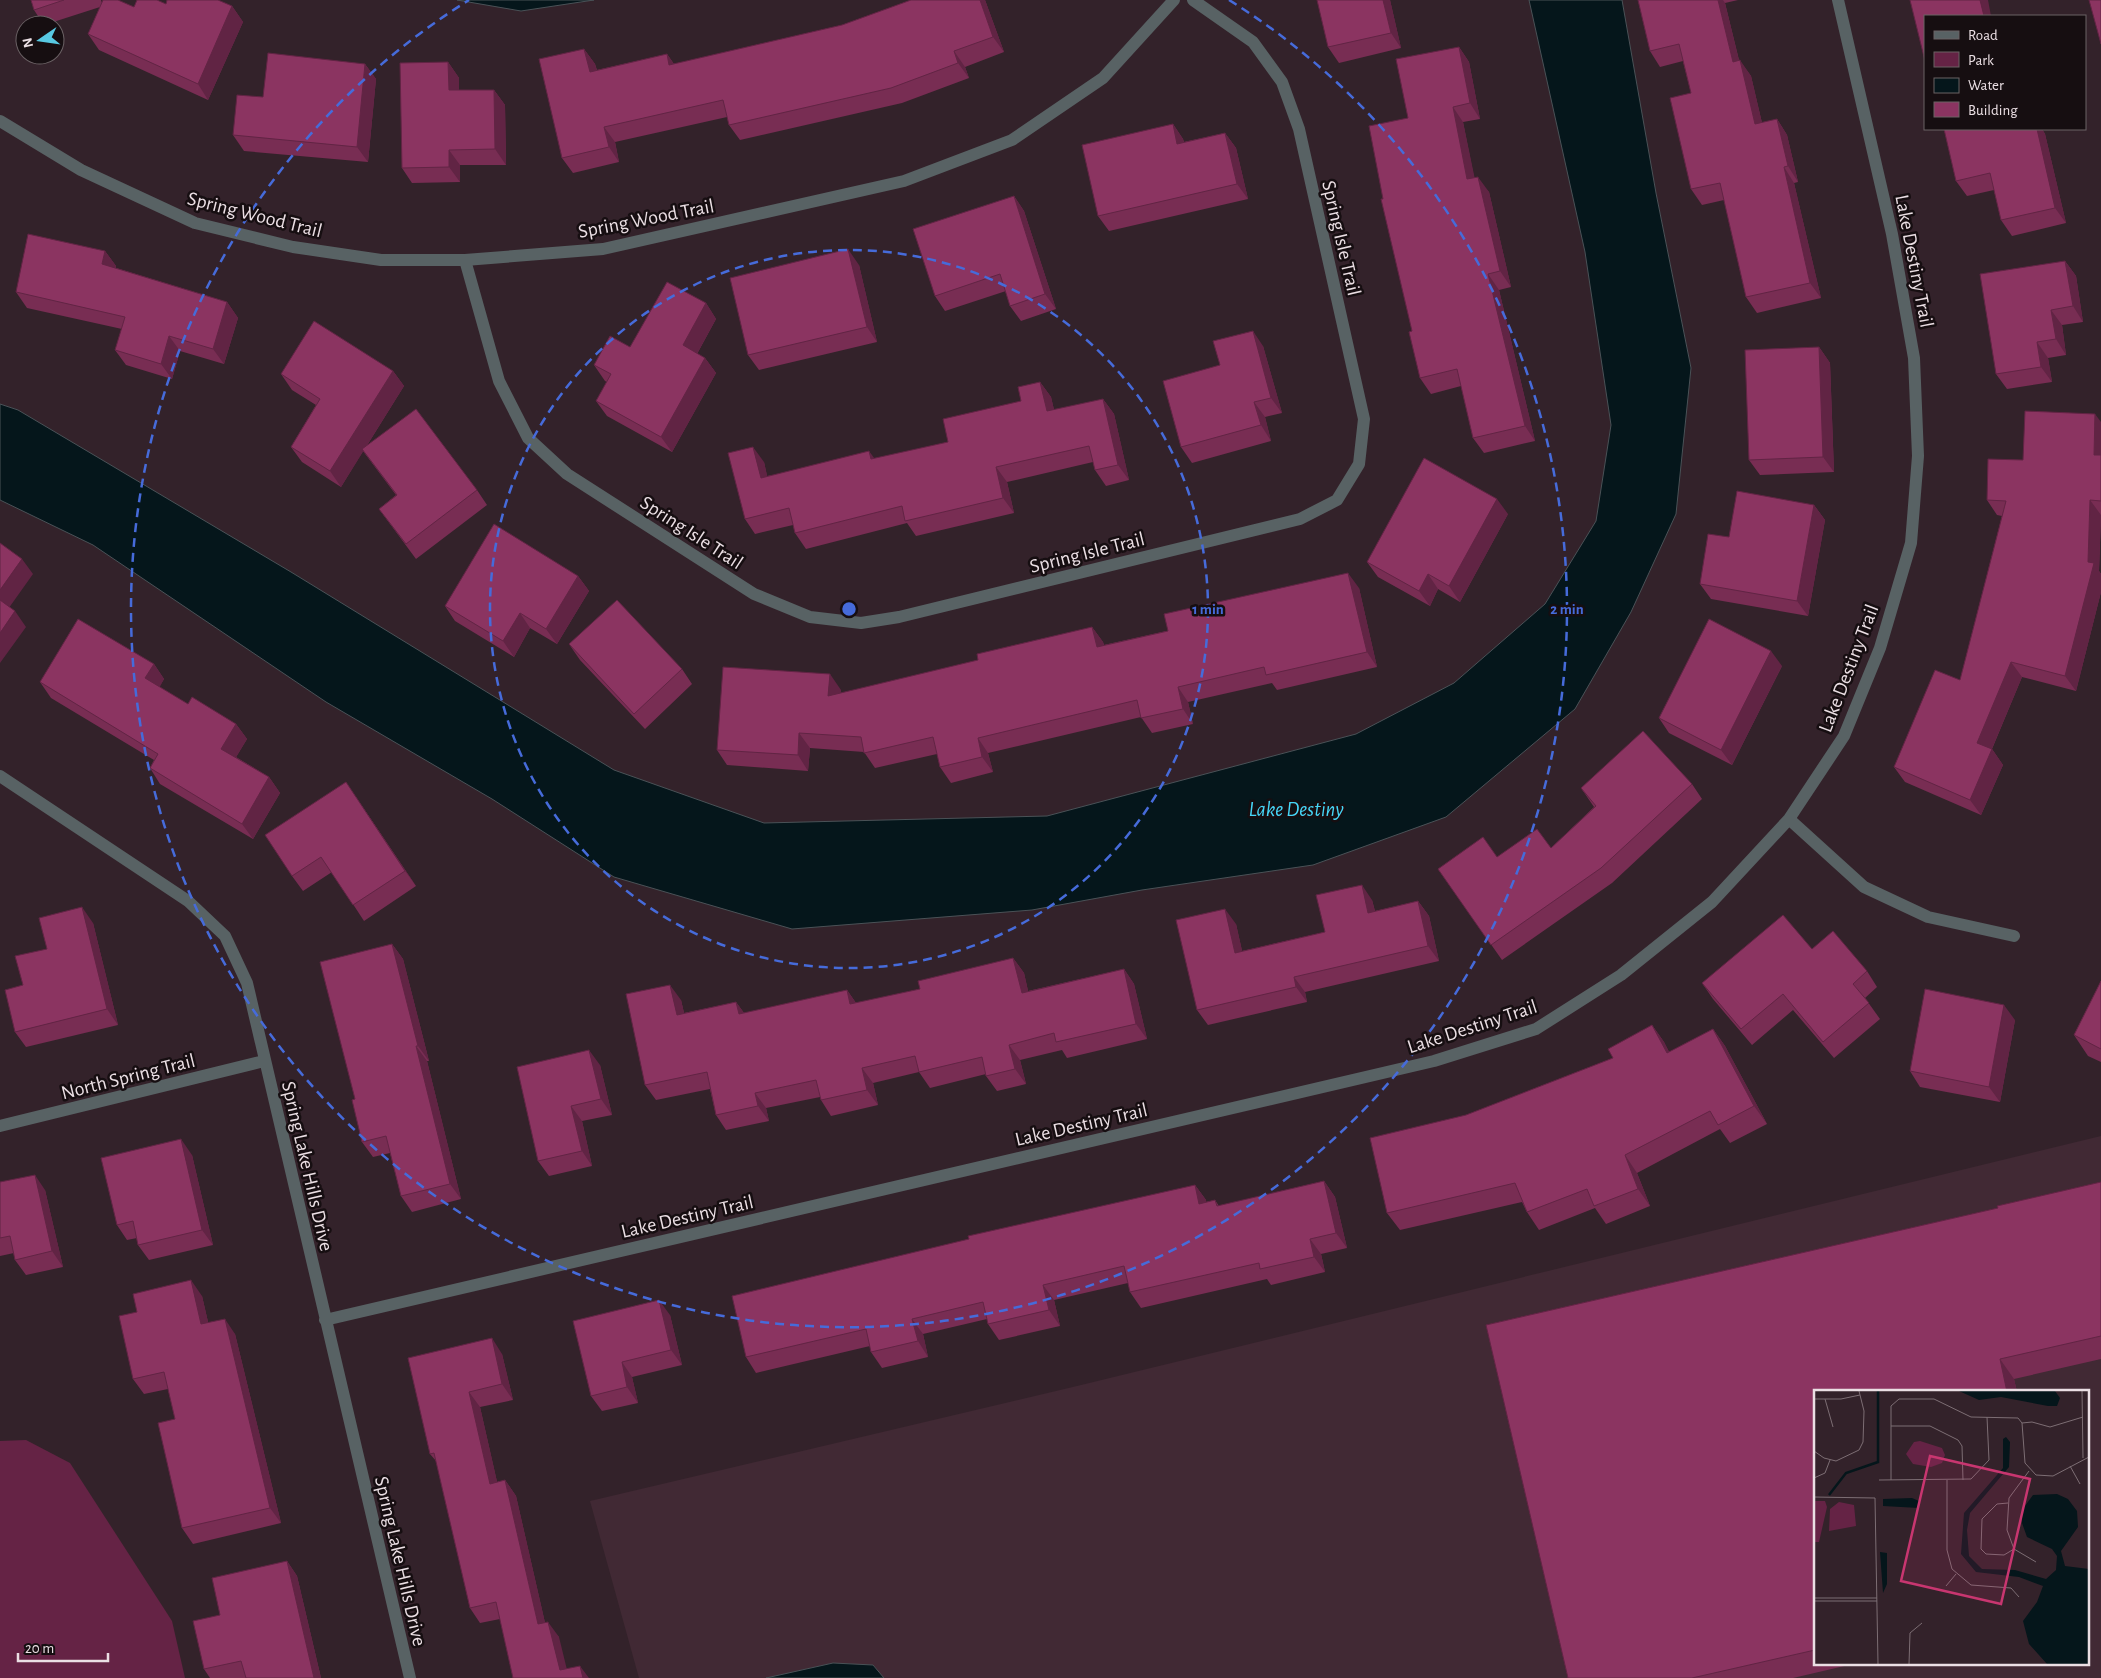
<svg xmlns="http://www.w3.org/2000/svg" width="2101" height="1678" font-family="'Alegreya Sans',sans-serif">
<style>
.built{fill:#412934;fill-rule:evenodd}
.green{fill:#652345}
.water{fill:#05161b;stroke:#4a5257}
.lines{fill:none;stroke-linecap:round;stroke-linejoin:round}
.street{stroke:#586264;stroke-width:12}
.wall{fill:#782d53}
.shaded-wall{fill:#612444}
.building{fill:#8b3461;stroke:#612444}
.ring{fill:none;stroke:#466bda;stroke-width:2.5;stroke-dasharray:9 6}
.labels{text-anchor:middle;stroke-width:5;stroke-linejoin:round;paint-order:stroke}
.street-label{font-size:20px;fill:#ebdfe4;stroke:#160e11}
.water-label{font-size:21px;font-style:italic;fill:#46d6f7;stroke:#160e11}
.inset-river{fill:none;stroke:#05161b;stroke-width:2.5}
.inset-road{fill:none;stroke:#7d6e74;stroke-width:1}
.view{fill:#c83670;fill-opacity:0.15;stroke:#c83670;stroke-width:2.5}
.inset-edge{fill:none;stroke:#ebdfe4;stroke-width:2.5}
.centre{fill:#466bda;stroke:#160e11;stroke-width:2.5}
.ring-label{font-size:15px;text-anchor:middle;font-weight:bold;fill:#466bda;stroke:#160e11;stroke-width:5;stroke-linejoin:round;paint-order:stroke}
</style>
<rect width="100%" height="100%" fill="#33222a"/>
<!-- built -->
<path class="built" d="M2101 1136V1678H884L873 1665 833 1663 766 1678H639L590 1501 1077 1386ZM1815 1392H2087V1664H1815Z"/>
<!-- green -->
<path class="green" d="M26 1440 70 1463 172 1621 185 1678H0V1441Z"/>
<!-- water -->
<path class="water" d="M457 0H594L521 11Z
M1529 0H1622L1656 193 1691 368 1676 514 1631 612 1575 709 1446 817 1313 865 1142 890 1032 910 792 929 614 877 492 799 326 702 93 545 0 500V404L18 410 291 572 614 770 764 823 1047 816 1356 734 1454 683 1545 604 1596 521 1611 425 1585 252Z
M833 1663 873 1665 884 1678H766Z"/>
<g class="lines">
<!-- street -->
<path class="street" d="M0 121 81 170 195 223 293 247 381 260H465L603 249 904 181 1012 140 1103 78 1174 0
M465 260 499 381 528 438 567 474 754 594 810 617 861 623 899 617 1300 519 1337 500 1359 464 1364 419 1299 129 1282 82 1253 42 1193 0
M0 776 188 901 225 936 247 983 410 1678
M1789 819 1864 887 1928 917 2014 936
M0 1126 264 1061
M325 1320 1434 1061 1536 1029 1621 975 1712 902 1789 819 1844 736 1880 648 1911 543 1918 456 1914 358 1892 234 1838 0"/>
</g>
<!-- wall -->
<path class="wall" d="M31 0H101L102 3 134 7 166 4 232 6 243 22 208 100 99 50 88 34 100 7 44 25 34 10Z
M911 0H985L1004 52 965 67 969 78 902 103 740 140 729 125 727 117 615 142 619 162 573 173 562 158 584 49 595 64 597 70 667 54 674 64 842 25Z
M1390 0 1401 48 1339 63 1328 47Z
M1638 0H1738L1725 3 1739 60 1751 76 1762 123 1777 119 1787 135 1798 182 1794 183 1821 298 1757 313 1746 297 1724 200 1702 205 1691 189V93L1683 61 1660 67 1650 51Z
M1459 47 1469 62 1480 119 1463 122 1474 177 1489 192 1511 287 1499 290 1535 441 1484 453 1473 438 1461 386 1431 394 1420 378 1412 331 1383 199 1408 118Z
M448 62 459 78V90H494L505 105 506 165H460V182L412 183 402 168Z
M365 64 376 79 368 162 244 151 233 135Z
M1173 124 1183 139 1184 142 1225 133 1236 148 1248 199 1109 231 1098 216Z
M1944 129H2042L2045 134 2066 223 2012 236 2001 220 1994 190 1967 196 1956 181Z
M1014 196 1024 211 1056 309 1021 321 1010 306 1006 291 945 311 935 296Z
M105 251 116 266V268L227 302 238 318 224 364 180 351 172 379 126 365 115 350 122 329 27 308 16 292Z
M2065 261 2076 276 2083 322 2062 325 2066 355 2048 358 2052 382 2007 389 1996 374Z
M859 265 877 342 759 370 748 355Z
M706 303 716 319 697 354 705 358 716 373 672 452 607 416 596 401 607 382 605 381 594 365 630 347Z
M1263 346 1282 413 1265 417 1271 441 1192 463 1181 447 1220 365Z
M1819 347 1830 363 1834 472 1760 475 1749 460Z
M393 371 404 386 366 447 477 490 487 505 416 559 379 509 396 495 363 451 341 487 302 462 291 447 316 405 292 390 281 374Z
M1040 382 1051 397 1054 410 1103 399 1114 414 1129 480 1106 486 1095 470 1093 462 1007 482 1014 513 916 536 907 523 806 549 795 533 793 525 755 534 745 519 764 462 767 476 874 459 948 442 1021 401Z
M2101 422V515L2099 571 2101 574V592L2076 691 2022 677 1992 749 2003 765 1981 815 1905 782 1894 767 1960 680 2002 516 1997 515 1987 500 2023 460Z
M1814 505 1825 520 1808 616 1711 599 1700 584 1729 537Z
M1508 514 1460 602 1438 589 1430 606 1378 577 1367 562Z
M578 576 589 591 557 644 530 628 514 657 455 621 445 606Z
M1359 588 1377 667 1277 690 1272 683 1188 702 1193 724 1152 733 1141 717 988 753 993 772 951 783 940 767 937 754 875 768 864 752 810 748 808 771 727 765 717 750 841 690 840 694 978 660 1092 627 1103 642 1104 645Z
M569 644 682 669 692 684 645 729 580 660Z
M154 664 164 679 159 687 188 704 236 724 247 739 236 757 269 777 280 793 253 839 160 784 150 768 154 760 51 698 40 682Z
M1782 666 1732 765 1669 733 1659 718Z
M1692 784 1702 799 1612 883 1502 960 1438 869 1497 857 1551 848 1594 807 1581 788Z
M356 797 416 886 364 921 332 872 303 891 292 876Z
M1372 900 1375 911 1418 901 1429 916 1439 961 1305 992 1307 1002 1208 1025 1197 1010 1236 924 1242 951 1325 932Z
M93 923 118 1025 26 1047 15 1032 23 985 47 949Z
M392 944 403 959 429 1061H427L461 1199 412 1212 401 1196 390 1153 373 1157 362 1142 355 1099Z
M1812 949 1867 971 1877 987 1865 998 1880 1019 1834 1058 1793 1010 1752 1045 1713 999 1702 983Z
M1013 958 1024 973 1028 991 1124 969 1134 984 1147 1039 1067 1058 1062 1050 1020 1060 1026 1084 997 1091 986 1076V1074L930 1088 919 1072 873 1083 878 1105 831 1116 821 1100 820 1097 766 1108 769 1121 726 1130 716 1115 710 1089 656 1100 645 1085 681 1000 684 1013 736 1002 744 1013 847 990 856 1003 920 989Z
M2101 981V1062L2088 1056 2074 1035Z
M2015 1020 2000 1102 1920 1087 1910 1071Z
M1652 1025 1664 1042 1669 1052 1713 1029 1725 1046 1767 1124 1730 1143 1720 1129 1637 1173 1650 1206 1606 1224 1595 1208 1539 1230 1527 1212 1522 1202 1400 1230 1387 1213 1466 1115 1613 1058Z
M600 1065 612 1115 582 1121 592 1166 549 1176 538 1161 517 1067Z
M192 1155 213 1245 149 1260 138 1245 137 1238 127 1240 117 1225Z
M1324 1181 1335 1197 1347 1248 1321 1254 1325 1272 1271 1285 1267 1279 1141 1308 1130 1292 1128 1283 1054 1300 1060 1326 999 1340 988 1324 987 1319 923 1334 928 1357 882 1368 871 1352 870 1346 756 1373 746 1357 1195 1185 1206 1200V1202L1215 1200 1219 1206Z
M0 1182 45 1190 63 1267 26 1275 15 1260 14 1253 0 1256Z
M2101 1182V1359L2014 1379 2017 1392H1815V1664H1853L1793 1678H1568L1486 1325 1998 1208 1997 1206Z
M202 1296 208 1322 235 1334 281 1523 193 1544 182 1528 175 1419 168 1389 144 1394 133 1379Z
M670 1315 682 1365 632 1377 638 1403 602 1411 591 1396 573 1321Z
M502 1354 513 1400 480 1407 497 1482 505 1480 516 1496 545 1623 559 1637 513 1678 500 1619 480 1623 470 1608 436 1461 430 1454 408 1358Z
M287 1561 297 1576 321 1678H210L204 1669 220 1615Z"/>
<!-- shaded-wall -->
<path class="shaded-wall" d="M980 0H985L1004 52 993 37Z
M1383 0H1390L1401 48 1391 33Z
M1718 0H1723L1725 3 1743 77 1733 62Z
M1980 0H1988L1991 16H1984Z
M232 6 243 22 208 100 198 84Z
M1459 47 1469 62 1480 119 1470 103Z
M584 49 595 64 601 87 590 72Z
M954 51 965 67 969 78 958 63Z
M667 54 678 70 669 65Z
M1740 60 1751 76 1766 140 1755 124Z
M448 62 459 78V106L449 90Z
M365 64 376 79 368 162 357 147Z
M494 90 505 105 506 165 495 149Z
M1453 107 1463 122 1478 194 1467 179Z
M1777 119 1787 135 1798 182 1788 166Z
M1173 124 1183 139 1188 159 1177 144Z
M604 127 615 142 619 162 609 147Z
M2034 129H2042L2045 134 2066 223 2055 208Z
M1225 133 1236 148 1248 199 1237 184Z
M449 150 460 165V182L449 167Z
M1784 167 1794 183 1821 298 1810 283Z
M1478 177 1489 192 1511 287 1500 271Z
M1014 196 1024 211 1056 309 1045 294Z
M848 249 859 265 877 342 867 327Z
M105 251 116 266 113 280 102 264Z
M2065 261 2076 276 2083 322 2073 306Z
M1488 274 1499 290 1535 441 1525 426Z
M227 302 238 318 224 364 213 349Z
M706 303 716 319 693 361 683 345Z
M2051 310 2062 325 2066 355 2056 339Z
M1253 331 1263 346 1282 413 1271 398Z
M169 336 180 351 172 379 161 364Z
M2037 342 2048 358 2052 382 2041 367Z
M1819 347 1830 363 1834 472 1823 457Z
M705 358 716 373 672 452 661 437Z
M393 371 404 386 341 487 330 471Z
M1040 382 1051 397 1058 426 1047 411Z
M1103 399 1114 414 1129 480 1118 465Z
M1254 402 1265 417 1271 441 1261 425Z
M2095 414 2101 422V465L2094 455Z
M753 447 764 462 771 493 761 478Z
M869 451 880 466 871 459Z
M996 467 1007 482 1014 513 1003 498Z
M1497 499 1508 514 1460 602 1449 586Z
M2090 500 2101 515 2099 571 2101 574V592L2076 691 2065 676 2088 562Z
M1814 505 1825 520 1808 616 1797 601Z
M22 559 33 574 6 612 0 604V590Z
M1348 573 1359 588 1377 667 1367 652Z
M1428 574 1438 589 1430 606 1419 591Z
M578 576 589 591 557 644 546 629Z
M15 611 26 627 0 663V633Z
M520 613 530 628 514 657 503 641Z
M1092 627 1103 642 1108 662 1097 647Z
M1771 651 1782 666 1732 765 1721 750Z
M2011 662 2022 677 1988 758 1977 743Z
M154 664 164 679 156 694 145 678Z
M830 674 841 690 839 712 828 696Z
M1178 687 1188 702 1193 724 1183 709Z
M236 724 247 739 232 764 221 749Z
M799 733 810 748 808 771 798 755Z
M978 738 988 753 993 772 982 757Z
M1992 749 2003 765 1981 815 1970 800Z
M269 777 280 793 253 839 242 824Z
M346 782 356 797 416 886 405 871Z
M1362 885 1372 900 1379 928 1368 913Z
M1418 901 1429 916 1439 961 1428 946Z
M82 907 93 923 118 1025 107 1009Z
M1225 909 1236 924 1246 968 1235 953Z
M392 944 403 959 429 1061 418 1046Z
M1013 958 1024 973 1032 1008 1022 993Z
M1124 969 1134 984 1147 1039 1136 1024Z
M1294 977 1305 992 1307 1002 1296 987Z
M670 985 681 1000 688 1030 677 1015Z
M847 990 858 1006 850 1004Z
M736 1002 747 1017 739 1014Z
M2004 1005 2015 1020 2000 1102 1989 1087Z
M1652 1025 1664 1042 1679 1071 1667 1053Z
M1713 1029 1725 1046 1767 1124 1754 1106Z
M1009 1045 1020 1060 1026 1084 1015 1069Z
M416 1046 427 1061 461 1199 450 1184Z
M589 1050 600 1065 612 1115 601 1099Z
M862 1068 873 1083 878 1105 867 1090Z
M755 1093 766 1108 769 1121 758 1106Z
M571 1106 582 1121 592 1166 582 1151Z
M181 1139 192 1155 213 1245 202 1230Z
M1625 1155 1637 1173 1650 1206 1638 1189Z
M35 1175 45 1190 63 1267 52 1251Z
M1324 1181 1335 1197 1347 1248 1336 1233Z
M1195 1185 1206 1200 1210 1219 1199 1204Z
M1310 1239 1321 1254 1325 1272 1314 1257Z
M191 1280 202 1296 212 1339 201 1324Z
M1043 1285 1054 1300 1060 1326 1049 1310Z
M659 1300 670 1315 682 1365 671 1350Z
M225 1319 235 1334 281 1523 270 1508Z
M912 1319 923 1334 928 1357 918 1341Z
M492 1338 502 1354 513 1400 502 1384Z
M2000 1359 2014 1379 2017 1392H2007Z
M622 1362 632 1377 638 1403 627 1387Z
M469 1392 480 1407 501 1499 490 1484Z
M505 1480 516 1496 549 1640 538 1624Z
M287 1561 297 1576 321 1678H314Z
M548 1622 559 1637 569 1678 560 1670Z
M580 1666 589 1678H583Z"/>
<!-- building -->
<path class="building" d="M31 0H64L34 10Z
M103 0H118L134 7 137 0H157L166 4 167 0H218L232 6 198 84 88 34Z
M911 0H980L993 37 954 51 958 63 891 88 729 125 723 100 604 127 609 147 562 158 539 59 584 49 590 72 667 54 669 65 842 25Z
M1317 0H1383L1391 33 1328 47Z
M1638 0H1718L1733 62 1740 60 1755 124 1777 119 1788 166 1784 167 1810 283 1746 297 1720 183 1691 189 1670 98 1691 93 1679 44 1650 51Z
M1910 0H1980L1984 16H1925V61Z
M2089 0H2101V44Z
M1459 47 1470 103 1453 107 1467 179 1478 177 1500 271 1488 274 1525 426 1473 438 1457 369 1420 378 1409 332 1412 331 1381 199H1383L1369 126 1408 118 1396 59Z
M268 53 365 64 357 147 233 135 237 95 263 97Z
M448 62 449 90H494L495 149 449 150V167L402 168 400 63Z
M1173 124 1177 144 1225 133 1237 184 1098 216 1082 145Z
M1944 129H2037L2055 208 2001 220 1990 173 1956 181Z
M1014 196 1045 294 1010 306 1000 274 935 296 913 229Z
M28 234 105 251 102 264 227 302 213 349 169 336 161 364 115 350 125 317 16 292Z
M848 249 867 327 748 355 730 278Z
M2065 261 2073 306 2051 310 2056 339 2037 342 2041 367 1996 374 1980 274Z
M667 282 706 303 683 345 705 358 661 437 596 401 611 374 594 365 610 336 630 347Z
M314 321 393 371 330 471 291 447 320 399 281 374Z
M1253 331 1271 398 1254 402 1261 425 1181 447 1163 381 1220 365 1213 341Z
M1819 347 1823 457 1749 460 1745 350Z
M1040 382 1047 411 1103 399 1118 465 1095 470 1089 446 996 467 1003 498 905 521 902 506 795 533 789 508 745 519 728 453 753 447 761 478 869 451 871 459 948 442 943 419 1021 401 1018 387Z
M416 409 477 490 406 544 379 509 397 495 362 449Z
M2025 411 2095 414 2094 455H2101V501L2090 500 2088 562 2094 563 2065 676 2011 662 1977 743 1992 749 1970 800 1894 767 1935 670 1960 680 2006 501 1987 500 1988 459 2023 460Z
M1424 458 1497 499 1449 586 1428 574 1419 591 1367 562Z
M1737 491 1814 505 1797 601 1700 584 1708 534 1729 537Z
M494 524 578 576 546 629 520 613 503 641 445 606Z
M0 543 22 559 0 590Z
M1348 573 1367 652 1266 675 1264 667 1178 687 1183 709 1141 718 1137 700 978 738 982 757 940 767 933 737 864 753 861 737 799 733 798 755 717 750 723 667 830 674 828 696 978 660 977 654 1092 627 1097 647 1168 631 1164 614Z
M0 600 15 611 0 633Z
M617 600 682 669 634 714 569 644Z
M78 619 154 664 145 678 188 704 192 697 236 724 221 749 269 777 242 824 150 768 158 754 40 682Z
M1709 619 1771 651 1721 750 1659 718Z
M1643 731 1692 784 1601 868 1491 945 1438 869 1483 837 1497 857 1537 829 1551 848 1596 806 1581 788Z
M346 782 405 871 353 905 321 857 292 876 265 835Z
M1362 885 1368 913 1418 901 1428 946 1294 977 1296 987 1197 1010 1176 920 1225 909 1235 953 1325 932 1316 895Z
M82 907 107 1009 15 1032 5 990 23 985 15 956 47 949 39 918Z
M1783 915 1812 949 1833 931 1867 971 1853 984 1869 1003 1823 1042 1783 994 1741 1029 1702 983Z
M392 944 418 1046H416L450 1184 401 1196 386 1136 362 1142 352 1100 355 1099 320 962Z
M1013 958 1022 993 1124 969 1136 1024 1056 1042 1054 1033 1009 1045 1015 1069 986 1076 982 1057 919 1072 915 1056 862 1068 867 1090 821 1100 816 1080 755 1093 758 1106 716 1115 707 1072 645 1085 626 994 670 985 677 1015 736 1002 739 1014 847 990 850 1004 920 989 918 981Z
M2101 981V1049L2074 1035Z
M1925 989 2004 1005 1989 1087 1910 1071Z
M1652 1025 1667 1053 1713 1029 1754 1106 1718 1125 1710 1111 1625 1155 1638 1189 1594 1206 1587 1189 1527 1212 1515 1183 1387 1213 1370 1138 1466 1115 1613 1058 1608 1049Z
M589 1050 601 1099 571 1106 582 1151 538 1161 517 1067Z
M181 1139 202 1230 138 1245 133 1221 117 1225 101 1158Z
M35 1175 52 1251 15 1260 10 1236 0 1238V1182Z
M1324 1181 1336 1233 1310 1239 1314 1257 1260 1269 1259 1263 1130 1292 1124 1266 1043 1285 1049 1310 988 1324 983 1302 912 1319 918 1341 871 1352 866 1329 746 1357 732 1296 969 1239 968 1236 1195 1185 1199 1204 1215 1200 1217 1206Z
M2101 1182V1336L2000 1359 2007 1392H1815V1650L1692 1678H1568L1486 1325 1998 1208 1997 1206Z
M191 1280 201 1324 225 1319 270 1508 182 1528 158 1423 175 1419 164 1372 133 1379 119 1316 137 1312 133 1294Z
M659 1300 671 1350 622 1362 627 1387 591 1396 573 1321Z
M492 1338 502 1384 469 1392 490 1484 505 1480 538 1624 548 1622 560 1670 580 1666 583 1678H513L496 1602 470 1608 434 1453 430 1454 408 1358Z
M287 1561 314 1678H246L241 1661 204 1669 193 1621 220 1615 212 1578Z"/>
<!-- distance rings -->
<g class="ring">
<circle cx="849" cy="609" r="359"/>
<path d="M1229 0A718 718 0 1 1 469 0"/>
</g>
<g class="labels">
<!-- street labels -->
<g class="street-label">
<text transform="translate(255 214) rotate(14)" y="7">Spring Wood Trail</text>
<text transform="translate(646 218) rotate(-11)" y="7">Spring Wood Trail</text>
<text transform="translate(1342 238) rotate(77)" y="7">Spring Isle Trail</text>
<text transform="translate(1915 261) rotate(79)" y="7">Lake Destiny Trail</text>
<text transform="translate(692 532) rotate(33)" y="7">Spring Isle Trail</text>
<text transform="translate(1087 552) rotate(-14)" y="7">Spring Isle Trail</text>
<text transform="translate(1848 668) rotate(-69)" y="7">Lake Destiny Trail</text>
<text transform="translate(1472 1026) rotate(-18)" y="7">Lake Destiny Trail</text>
<text transform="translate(128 1076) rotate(-14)" y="7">North Spring Trail</text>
<text transform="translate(1081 1124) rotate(-13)" y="7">Lake Destiny Trail</text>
<text transform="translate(308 1166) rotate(77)" y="7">Spring Lake Hills Drive</text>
<text transform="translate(687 1216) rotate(-13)" y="7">Lake Destiny Trail</text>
<text transform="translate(401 1561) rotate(77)" y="7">Spring Lake Hills Drive</text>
</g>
<!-- water labels -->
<g class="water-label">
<text x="1296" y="816">Lake Destiny</text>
</g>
</g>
<!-- overview -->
<g transform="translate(1814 1390)">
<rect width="275" height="275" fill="#33222a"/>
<path d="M106 51 128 58 131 65 128 73 117 77 99 74 92 64 100 52ZM0 111H11L13 117 5 152H0ZM25 112 40 115 42 136 15 141 16 119Z" fill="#652345"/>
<path d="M145 1H241L246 8 243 16H234L187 7 165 10ZM192 47 196 52 195 77 156 123 153 140 155 166 168 179 201 180 232 189 242 180 243 166 238 159 213 147 208 133V120L219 105 243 104 254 109 263 121 264 137 247 161 251 176 275 179V274H233L215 254 209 231 223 212 229 196 205 187 162 182 147 164 150 123 189 78V49ZM98 108 105 111V118L69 116V109ZM66 162 73 163V194L69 203Z" fill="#05161b"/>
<path class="inset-river" d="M15 105 32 83 64 72V1"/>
<path class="inset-road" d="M268 1 269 68M0 9H27L46 5M11 9 19 37M208 33 218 32 236 37 269 27M77 36H116L144 50 148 56 149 90M0 61 10 68 22 71 45 60 49 52 50 21 45 1M256 76 266 94M215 81 195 108 193 140 200 159 222 172M0 88 11 83 16 70M65 90 157 89 175 70 173 27M77 90V16L85 9H120L157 27 204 28 208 33 211 73 222 85 239 86 275 67M133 90V160L138 179 157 195 197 198 205 207M0 107 61 108 64 274M194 113 183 114 168 129 167 159 172 164 190 165 200 159M132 196 142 184M0 208H63M0 211H63M95 274 96 243 108 233"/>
<path class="view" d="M116 66 216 89 187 214 87 191Z"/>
<rect width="275" height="275" class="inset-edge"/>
</g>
<circle cx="849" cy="609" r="8" class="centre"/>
<g class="ring-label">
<text x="1208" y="614">1 min</text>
<text x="1567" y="614">2 min</text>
</g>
<!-- legend -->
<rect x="1924" y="15" width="162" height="115" fill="#160e11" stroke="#6b6265"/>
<rect x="1934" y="31" width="25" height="8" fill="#586264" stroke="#6b6265"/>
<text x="1968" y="40" font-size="15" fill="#ebdfe4">Road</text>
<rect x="1934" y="52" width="25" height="15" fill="#652345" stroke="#6b6265"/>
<text x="1968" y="65" font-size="15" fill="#ebdfe4">Park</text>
<rect x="1934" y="78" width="25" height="15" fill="#05161b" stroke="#6b6265"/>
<text x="1968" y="90" font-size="15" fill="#ebdfe4">Water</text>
<rect x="1934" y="102" width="25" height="15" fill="#8b3461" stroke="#6b6265"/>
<text x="1968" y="115" font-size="15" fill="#ebdfe4">Building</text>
<!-- north arrow -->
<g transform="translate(40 40) rotate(257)"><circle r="24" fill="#160e11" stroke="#6b6265"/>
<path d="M0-4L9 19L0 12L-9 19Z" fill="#58c9e3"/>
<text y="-8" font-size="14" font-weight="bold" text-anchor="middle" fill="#ebdfe4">N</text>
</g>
<!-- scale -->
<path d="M18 1653v8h90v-8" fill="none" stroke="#ebdfe4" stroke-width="2.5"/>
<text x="25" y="1653" font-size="15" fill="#ebdfe4" stroke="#160e11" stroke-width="4" paint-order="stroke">20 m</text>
</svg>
